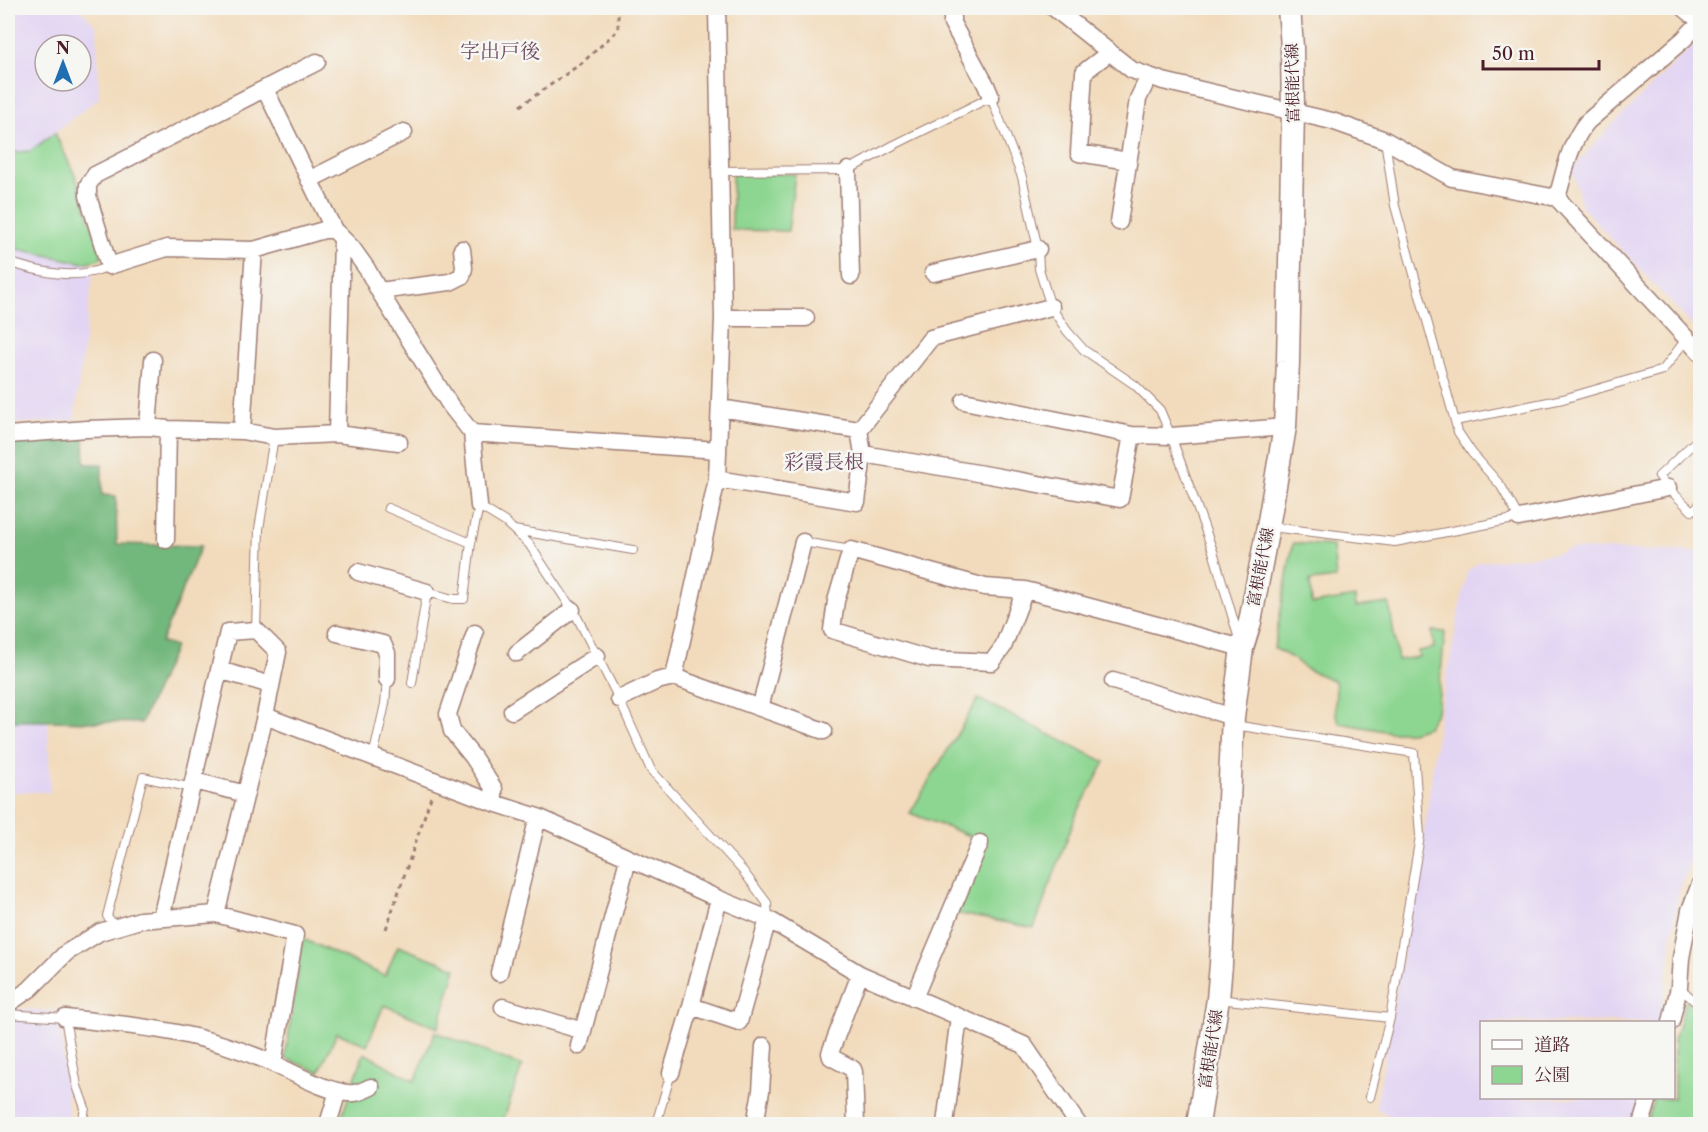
<svg xmlns="http://www.w3.org/2000/svg" width="1708" height="1132" font-family="'Libre Caslon Text','Noto Serif JP',serif">
<style>
.built{fill:#e2d4f3;fill-rule:evenodd}
.green{fill:#8dd691;stroke:#6c7a5e;stroke-width:1.5}
.forest{fill:#72b77b;stroke:#5e6b53;stroke-width:1.5}
.lines{fill:none;stroke-linecap:round;stroke-linejoin:round}
.lane-casing{stroke:#9e7d74;stroke-width:10}
.street-casing{stroke:#9e7d74;stroke-width:19}
.secondary-casing{stroke:#9e7d74;stroke-width:25}
.path{stroke:#9e7d74;stroke-width:3;stroke-dasharray:4.5 4.5;stroke-linecap:butt}
.lane{stroke:#fff;stroke-width:8}
.street{stroke:#fff;stroke-width:16}
.secondary{stroke:#fff;stroke-width:22}
.labels{text-anchor:middle;stroke-width:5;stroke-linejoin:round;paint-order:stroke}
.street-label{font-size:16px;fill:#4a1f2b;stroke:#f6f6f2}
.quarter-label{font-size:20px;fill:#704a60;stroke:#f6f6f2}
</style>
<rect width="100%" height="100%" fill="#f6f6f2"/>
<filter id="ink" filterUnits="userSpaceOnUse"><feTurbulence type="fractalNoise" baseFrequency=".0167" numOctaves="2"/><feDisplacementMap in="SourceGraphic" scale="12" xChannelSelector="R" yChannelSelector="G"/><feConvolveMatrix kernelMatrix="1 2 1 2 8 2 1 2 1" color-interpolation-filters="sRGB"/></filter>
<filter id="wash" filterUnits="userSpaceOnUse"><feTurbulence type="fractalNoise" baseFrequency=".008" numOctaves="4" result="noise"/><feDisplacementMap in="SourceGraphic" scale="24" xChannelSelector="R" yChannelSelector="G"/><feGaussianBlur stdDeviation="1.35" result="paint"/><feColorMatrix in="noise" values="0 0 0 0 0 0 0 0 0 0 0 0 0 0 0 0 0 1.4 0 .05"/><feComposite in="paint" operator="in"/></filter>
<g filter="url(#wash)">
<rect width="100%" height="100%" fill="#f2dbbc"/>
<!-- built -->
<path class="built" d="M8 8H79L97 27 99 98 30 151 8 153ZM45 45H81V81H45Z
M1700 38V334L1582 207 1572 169 1612 125Z
M8 247 94 266 74 420 8 424Z
M1571 549 1700 552V835L1678 893 1660 1022H1482V1098H1642L1635 1124H1403L1376 1108 1427 814 1439 716 1467 571 1479 562 1554 554Z
M8 721H48L50 792H8Z
M8 1008 59 1012 69 1124H8Z"/>
<!-- green -->
<path class="green" d="M55 133 77 180 101 253V259L83 263 8 247V153L30 151Z
M732 174H795L788 231 732 230Z
M1293 543 1333 546 1336 578 1310 581 1312 604 1355 597 1356 607 1389 603 1398 660 1419 657 1418 651 1434 648 1432 631 1445 632 1437 712 1427 727 1411 732H1390L1340 723C1331 711 1338 695 1335 681L1306 669 1294 659 1274 648Z
M978 699 1105 762 1075 817 1034 928 954 913 985 842 910 813Z
M303 939 385 976 398 946 456 968 438 1028 384 1005 367 1045 337 1033 319 1072 285 1058Z
M1686 1001 1700 1013V1124H1646L1654 1098H1674V1039Z
M435 1032 522 1066 502 1124H339L364 1053 415 1081Z"/>
<!-- forest -->
<path class="forest" d="M84 438 85 464H102V495L116 496 117 544 201 546 161 642 175 647 141 723 48 721H8V443Z"/>
</g>
<g filter="url(#ink)">
<g class="lines">
<!-- lane casing -->
<g class="lane-casing">
<path id="lane" d="M720 171 848 170 894 145 991 97 1022 177 1038 249 1039 269 1051 307 1067 331 1084 350 1135 385 1160 410 1171 436 1213 551 1239 639
M8 262C32 270 66 278 91 272 98 271 104 268 109 266
M1455 421 1563 399 1663 370 1687 338
M1700 437 1659 476 1668 488 1692 511 1700 504
M388 508 471 543
M1271 527 1395 542 1519 518 1501 486 1472 453 1458 432 1395 206 1385 140
M514 530 633 550
M803 542 851 550
M256 630 259 529 274 437
M412 683 427 592 453 599H464L471 543 479 506 505 522 529 544 576 615 619 699 651 770 743 871 767 903 768 919
M1234 725 1414 753 1420 836 1390 1018 1370 1097
M373 757 385 704 387 679
M116 928 107 916 143 777 192 788
M1679 987 1700 1006
M1218 999 1390 1018
M8 1014 65 1018 77 1086 85 1108 82 1124
M656 1124 671 1073"/>
</g>
<!-- street casing -->
<g class="street-casing">
<path id="street" d="M956 8 952 13V23L986 85 991 97
M1054 8 1132 70 1163 81 1332 121 1385 140 1452 178 1557 198 1700 353
M1684 8 1700 21
M1110 52 1084 72 1079 153 1128 161
M317 62 95 175 88 185V196L109 266 167 248 254 250 324 230H334
M265 89 334 230 352 248 367 269 379 291 450 405 472 433 479 506
M848 170 851 276
M309 180 404 132
M1557 198C1565 171 1569 144 1587 122L1684 39 1700 22
M1119 222 1138 99 1149 76
M933 273 1038 249
M379 291 450 282 462 276 464 268 462 249
M723 318H806
M964 401 1132 435
M148 427 153 360
M859 430 931 338 1051 307
M242 431 254 250
M472 433 718 450
M337 434 399 442
M8 435 87 429 148 427 168 429 242 431 274 437 337 434 342 238
M863 454 989 475 1120 499 1132 435 1171 436 1285 427
M717 479 857 502 863 454 859 430 720 408
M1519 518 1668 488
M166 540 168 429
M358 572 427 592
M1025 590 1003 647 992 662 929 659 832 630 836 601 851 550 985 587 1025 590 1057 598 1242 648
M337 633 383 644 387 653V679
M475 633 448 714 452 731 473 757 494 789V803
M517 653 572 610
M219 670 271 685
M674 677 717 479 723 318 717 8
M1113 681 1233 717
M619 699 657 681 674 677 824 731
M760 708 803 542
M512 711 597 656
M194 781 246 794
M216 914 295 935 273 1064
M161 918 228 632 256 630 278 652 265 716
M499 973 538 817
M914 998 980 843
M8 1004 30 989 66 953 100 932 140 920 216 914 265 716 494 803 538 817 719 899 768 919 860 974 1024 1045 1078 1124
M691 1006 739 1022 768 919
M503 1007 583 1031
M65 1018C141 1026 206 1032 276 1065 295 1074 333 1095 354 1093 359 1093 366 1089 371 1087
M1671 1022 1679 987 1681 958 1690 910 1700 884
M579 1046 628 859
M671 1073 691 1006 719 899
M328 1124 338 1091
M755 1124 761 1091 764 1046
M856 1124 854 1072 853 1069 831 1057 830 1053 860 974
M945 1124 959 1017
M1641 1124 1649 1098"/>
</g>
<!-- secondary casing -->
<g class="secondary-casing">
<path id="secondary" d="M1198 1124 1218 999 1221 964 1233 717 1242 648 1250 622 1268 527 1285 427 1288 362 1293 111 1292 47 1289 8"/>
</g>
<!-- path -->
<path class="path" d="M520 106 582 63 618 30V8
M386 929 432 794"/>
<!-- lane -->
<use href="#lane" class="lane"/>
<!-- street -->
<use href="#street" class="street"/>
<!-- secondary -->
<use href="#secondary" class="secondary"/>
</g>
</g>
<g class="labels">
<!-- street labels -->
<g class="street-label">
<text transform="translate(1292 83) rotate(-91)" y="6">富根能代線</text>
<text transform="translate(1260 567) rotate(-79)" y="6">富根能代線</text>
<text transform="translate(1210 1049) rotate(-81)" y="6">富根能代線</text>
</g>
<!-- quarter labels -->
<g class="quarter-label">
<text x="500" y="58">字出戸後</text>
<text x="824" y="469">彩霞長根</text>
</g>
</g>
<!-- margin -->
<rect width="1708" height="1132" fill="none" stroke="#f6f6f2" stroke-width="30"/>
<!-- legend -->
<rect x="1480" y="1021" width="195" height="78" fill="#f6f6f2" stroke="#b1a0a2" stroke-width="1.5"/>
<rect x="1492" y="1040" width="30" height="9" fill="#ffffff" stroke="#b1a0a2" stroke-width="1.5"/>
<text x="1534" y="1051" font-size="18" fill="#4a1f2b">道路</text>
<rect x="1492" y="1066" width="30" height="18" fill="#8dd691" stroke="#b1a0a2" stroke-width="1.5"/>
<text x="1534" y="1081" font-size="18" fill="#4a1f2b">公園</text>
<!-- north arrow -->
<g transform="translate(63 63)"><circle r="28" fill="#f6f6f2" stroke="#b1a0a2" stroke-width="1.5"/>
<path d="M0-4.5L10 22L0 15L-10 22Z" fill="#1f6fb2"/>
<text y="-9" font-size="16" font-weight="bold" text-anchor="middle" fill="#4a1f2b">N</text>
</g>
<!-- scale -->
<path d="M1483 60v9h116v-9" fill="none" stroke="#4a1f2b" stroke-width="3"/>
<text x="1492" y="60" font-size="18" fill="#4a1f2b" stroke="#f6f6f2" stroke-width="4.5" paint-order="stroke">50 m</text>
</svg>
